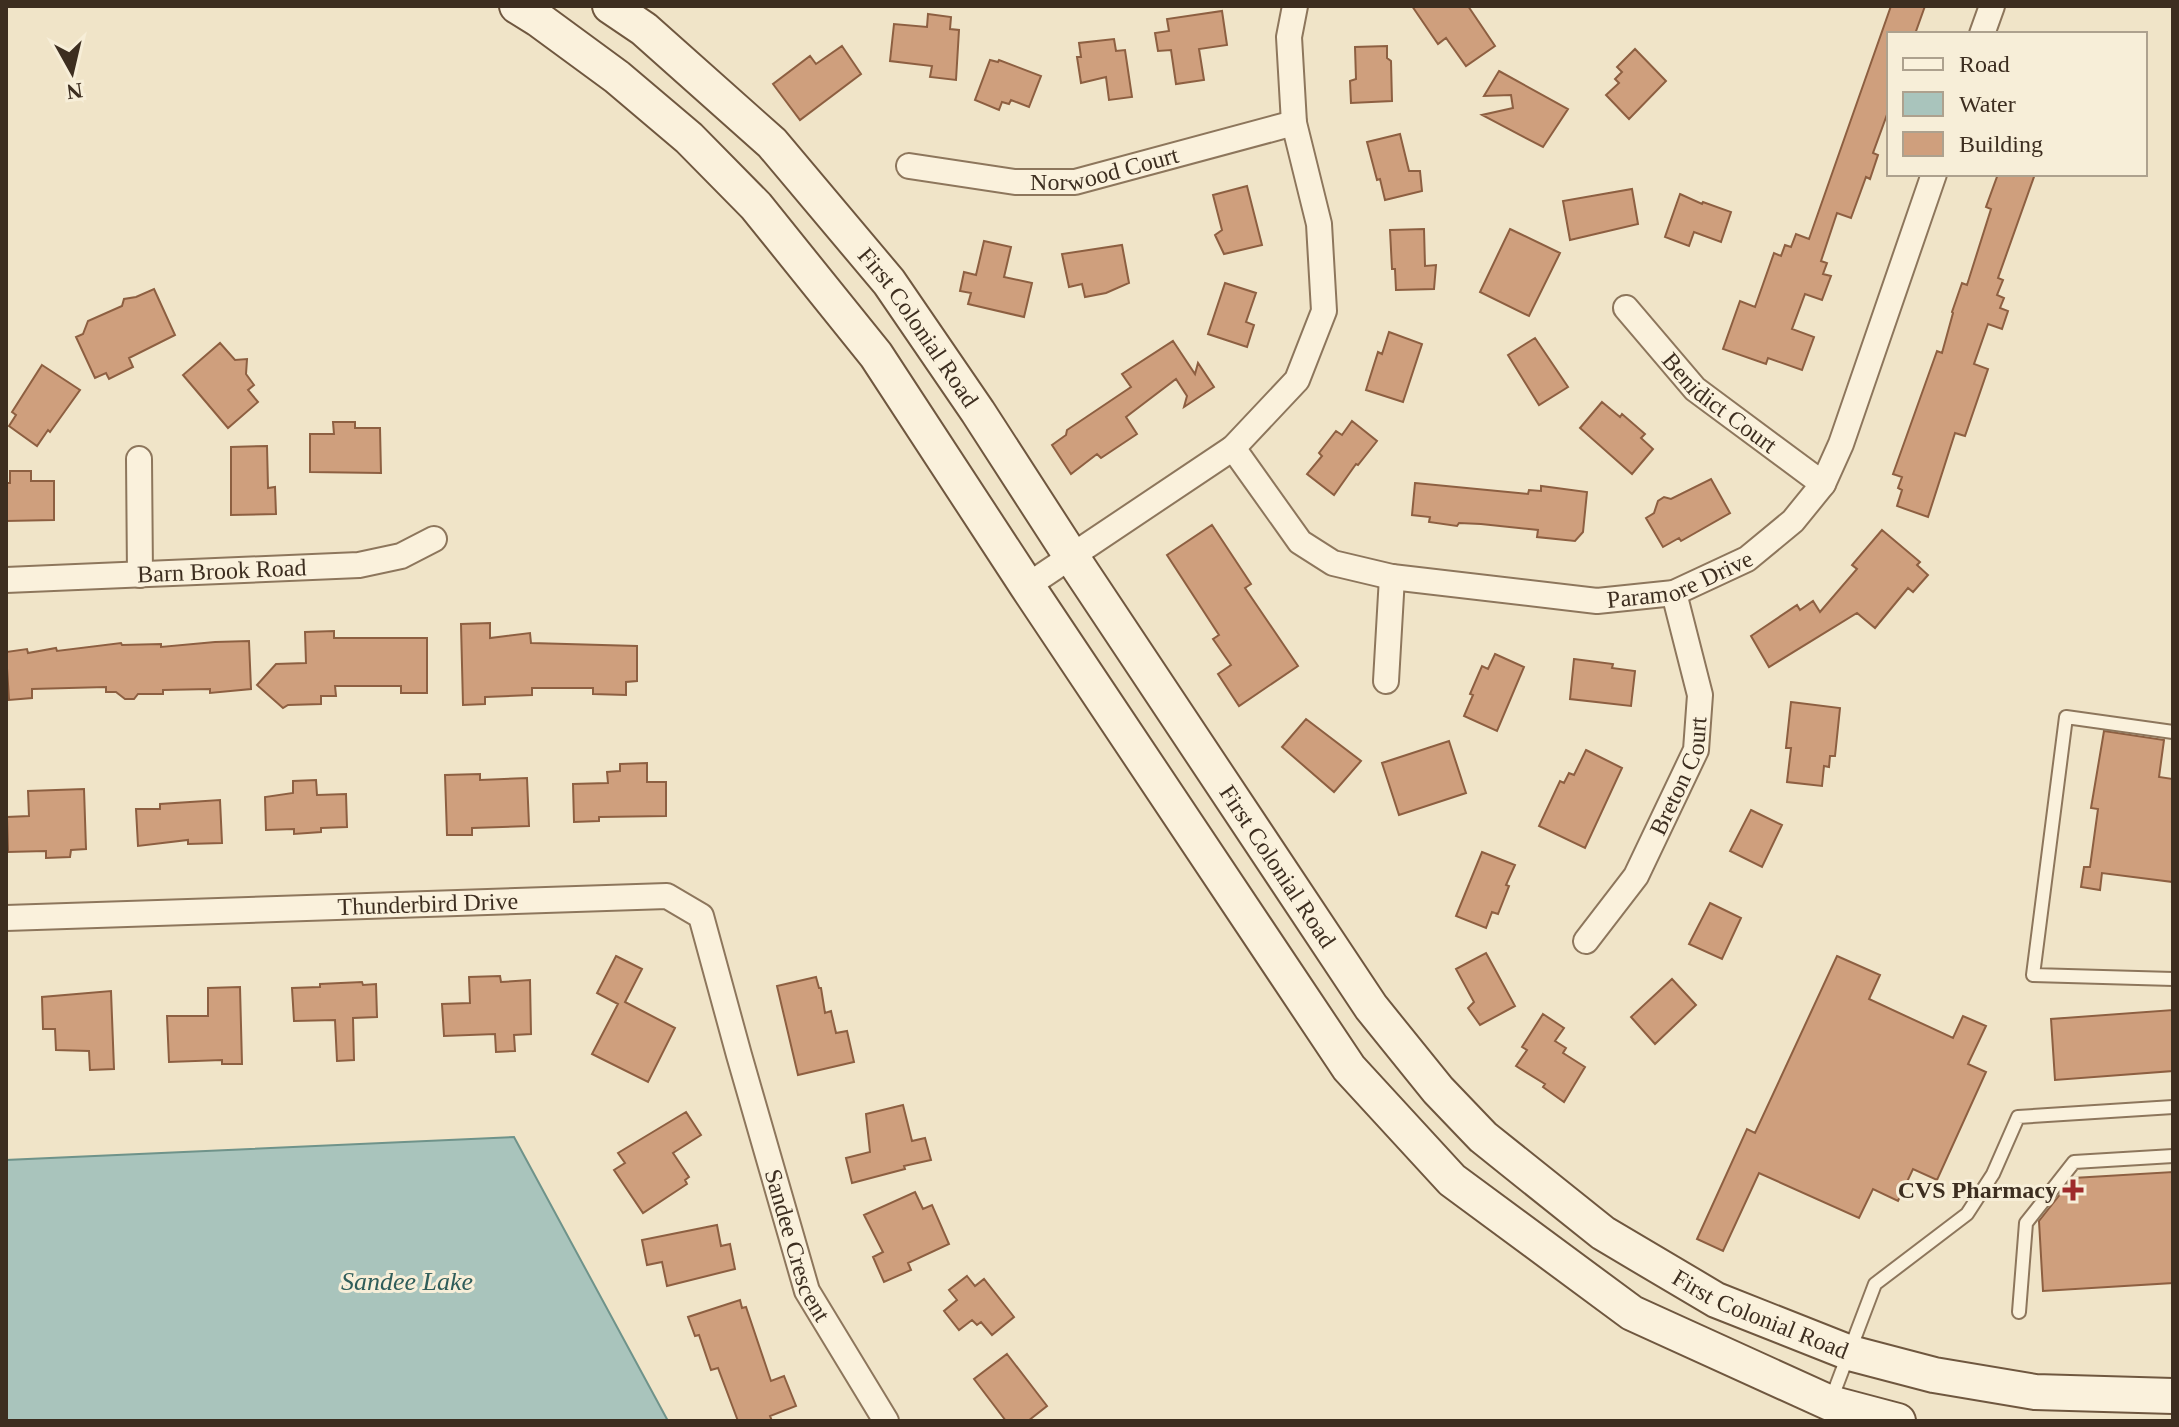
<svg xmlns="http://www.w3.org/2000/svg" width="2179" height="1427" font-family="Georgia,serif">
<style>
.water{fill:#a9c4bc;stroke:#6f938a;stroke-width:2}
.building{fill:#cf9f7d;stroke:#8d5f41;stroke-width:2}
.lines{fill:none;stroke-linecap:round;stroke-linejoin:round}
.service-casing{stroke:#8d765c;stroke-width:16}
.minor-casing{stroke:#8d765c;stroke-width:28}
.secondary-casing{stroke:#6f573f;stroke-width:38}
.service{stroke:#faf1dc;stroke-width:12}
.minor{stroke:#faf1dc;stroke-width:24}
.secondary{stroke:#faf1dc;stroke-width:34}
.poi-dot{fill:#9e2a2b;stroke:#f7eed8;stroke-width:3}
.labels{text-anchor:middle;stroke-width:6;stroke-linejoin:round;paint-order:stroke}
.street-label{font-size:24px;fill:#3d2e20;stroke:#f7eed8}
.poi-label{font-size:24px;font-weight:bold;fill:#3d2e20;stroke:#f7eed8;text-anchor:end}
.water-label{font-size:26px;font-style:italic;fill:#2f5d5a;stroke:#f7eed8}
</style>
<rect width="100%" height="100%" fill="#f0e4c8"/>
<!-- water -->
<path class="water" d="M514 1137 668 1421H6V1160Z"/>
<!-- building -->
<path class="building" d="M1412 6H1468L1495 46 1466 66 1446 38 1438 44Z
M1891 6H1925L1915 34H1889V109L1873 153 1878 155 1870 179 1866 177 1851 218 1837 213 1821 261 1827 263 1823 274 1831 276 1822 300 1805 294 1792 329 1814 337 1802 370 1768 358 1766 364 1723 349 1740 301 1755 307 1774 253 1781 256 1785 245 1791 247 1796 234 1809 239Z
M1222 11 1227 45 1199 49 1204 80 1176 84 1171 50 1158 51 1155 33 1169 31 1167 19Z
M928 14 951 17 950 29 959 30 956 80 930 77 932 66 890 61 894 24 927 27Z
M1114 39 1116 51 1125 50 1132 97 1109 100 1106 77 1081 83 1077 57H1081L1079 43Z
M842 46 861 74 800 120 773 84 810 56 816 64Z
M1387 46V58L1391 61 1392 101 1351 103 1350 81 1356 79 1355 47Z
M1635 49 1666 81 1629 119 1606 95 1619 83 1615 79 1622 72 1617 67Z
M990 60 998 62 999 60 1041 76 1029 107 1011 100 1009 104 1002 102 999 110 975 100Z
M1499 71 1568 109 1543 147 1482 115 1513 108 1511 95 1484 96Z
M1400 134 1409 171H1420L1422 191 1385 200 1380 179 1377 180 1367 142Z
M1998 174H2035L1998 278 2003 280 1997 295 2004 298 2000 308 2008 311 2002 329 1988 324 1974 364 1988 369 1965 436 1955 433 1928 517 1897 506 1902 490 1898 488 1902 477 1893 474 1937 351 1942 353 1953 313 1952 312 1962 283 1967 285 1991 209 1986 207Z
M1247 186 1262 245 1224 254 1215 235 1222 230 1213 195Z
M1632 189 1638 224 1570 240 1563 201Z
M1680 194 1702 204 1703 202 1731 212 1721 242 1694 232 1689 246 1665 237Z
M1424 229 1425 266 1436 265 1434 289 1396 290 1395 269H1392L1390 230Z
M1510 229 1560 253 1529 316 1480 292Z
M984 241 1011 247 1004 277 1032 283 1024 317 968 304 971 293 960 291 964 272 976 275Z
M1122 245 1129 283 1106 293 1085 297 1082 284 1069 287 1062 254Z
M1225 283 1256 293 1246 322 1254 325 1247 347 1208 334Z
M154 289 175 335 129 358 133 367 109 379 106 373 95 378 76 337 83 334 88 321 122 306 124 299 136 297Z
M1389 332 1422 344 1403 402 1366 390 1378 352 1382 354Z
M1535 338 1568 387 1539 405 1508 355Z
M1173 341 1195 374 1198 363 1214 387 1184 407 1187 396 1176 379 1126 417 1137 434 1101 458 1097 454 1071 474 1052 445 1066 435 1067 430 1131 387 1122 374Z
M220 343 235 360 247 359 246 374 254 385 248 390 258 402 228 428 183 375Z
M42 365 80 390 50 432 48 430 37 446 9 426 16 415 12 412Z
M1602 402 1620 417 1622 414 1645 434 1641 438 1653 449 1632 474 1580 428Z
M1352 421 1377 441 1358 465 1356 464 1334 495 1307 474 1322 456 1319 453 1336 431 1342 435Z
M333 422H355V428H380L381 473 310 472V434H334Z
M267 446 268 488 275 487 276 514 231 515V447Z
M10 471H31V481H54V520L6 521V483H10Z
M1711 479 1730 513 1681 541 1679 538 1663 547 1646 518 1654 513 1658 501 1664 497 1671 499Z
M1415 483 1528 494 1529 490 1541 491V486L1587 492 1583 532 1575 541 1537 537 1538 530 1481 524 1459 523 1457 526 1429 522 1430 517 1412 515Z
M1212 525 1251 584 1245 588 1298 666 1239 706 1218 674 1231 665 1213 639 1219 635 1167 555Z
M1882 530 1920 562 1917 565 1928 575 1913 592 1908 588 1875 628 1857 613 1769 667 1751 636 1797 605 1800 610 1813 601 1820 612 1857 569 1852 565Z
M490 623V638L530 633 531 643 637 646V681L626 682V695L593 694V688H532V695L485 697V704L463 705 461 624Z
M334 631V638H427V693H401V686H335L336 696H321V704L288 705 283 708 257 685 276 664 306 663 305 632Z
M249 641 251 689 210 693V689L163 690V694H138L134 699H125L116 692H106V687L32 689V698L9 700 6 652 27 649 28 653 56 648 57 651 121 643 122 645 161 644V647L215 642Z
M1495 654 1524 667 1497 731 1464 716 1473 695 1470 694 1482 666 1488 669Z
M1574 659 1613 664 1612 668 1635 671 1631 706 1570 699Z
M1791 702 1840 708 1835 756H1830L1829 767 1824 766 1822 786 1787 782 1791 748H1786Z
M1306 719 1361 761 1334 792 1282 747Z
M2104 731 2164 740 2159 777 2173 779V882L2102 873 2100 890 2081 887 2084 867H2090L2098 809 2091 808Z
M1449 741 1466 793 1399 815 1382 763Z
M1586 750 1622 768 1585 848 1539 826 1560 781 1564 783 1569 773 1574 775Z
M647 763V782H666V816L599 817V821L574 822 573 784 608 783 607 772 620 771V764Z
M480 774V780L527 778 529 826 472 828V835H447L445 775Z
M316 780 317 795 346 794 347 827 321 828V832L294 834V829L266 830 265 797 293 793V781Z
M84 789 86 849 71 850 70 857 46 858V851L8 852 7 817 29 816 28 791Z
M220 800 222 843 188 844V840L138 846 136 809H160V804Z
M1751 810 1782 825 1762 867 1730 851Z
M1482 852 1515 865 1506 885 1509 886 1498 914 1492 912 1486 928 1456 916Z
M1710 903 1741 918 1722 959 1689 944Z
M1486 953 1515 1006 1480 1025 1468 1008 1474 1002 1456 969Z
M616 956 642 969 625 1002 675 1028 648 1082 592 1054 618 1004 597 993Z
M1837 956 1880 975 1869 999 1953 1038 1963 1016 1986 1026 1968 1064 1986 1072 1937 1180 1913 1169 1898 1201 1873 1189 1859 1218 1759 1173 1723 1251 1697 1239 1747 1129 1755 1133Z
M500 976 501 982 530 980 531 1034 514 1035 515 1051 496 1052 495 1034 444 1036 442 1004 470 1003 469 977Z
M816 977 819 988H821L825 1013 831 1011 836 1033 847 1031 854 1062 798 1075 777 986Z
M1672 979 1696 1005 1655 1044 1631 1017Z
M362 982 363 985 376 984 377 1017 353 1018 354 1060 337 1061 335 1020 294 1021 292 988 320 987V984Z
M240 987 242 1064H222V1060L169 1062 167 1016H208V988Z
M111 991 114 1069 90 1070 89 1051 56 1050 55 1029H43L42 997Z
M2173 1010V1071L2055 1080 2051 1019Z
M1543 1014 1564 1028 1555 1041 1566 1048 1563 1053 1585 1067 1564 1102 1543 1087 1545 1084 1516 1066 1527 1050 1522 1047Z
M903 1105 912 1141 925 1138 931 1160 904 1166 905 1169 852 1183 846 1158 870 1152 866 1114Z
M686 1112 701 1135 673 1153 689 1177 685 1180 687 1184 643 1213 614 1170 625 1163 618 1153Z
M2173 1172V1283L2043 1291 2039 1221 2073 1178Z
M915 1192 923 1209 932 1205 949 1244 908 1263 911 1270 884 1282 873 1257 883 1252 864 1215Z
M717 1225 721 1246 730 1244 735 1269 667 1286 662 1262 647 1265 642 1240Z
M967 1276 975 1286 984 1279 1014 1317 992 1335 981 1322 977 1325 972 1320 959 1330 944 1311 957 1300 949 1290Z
M740 1300 742 1308 746 1307 771 1381 784 1376 796 1406 770 1416 772 1421H738L718 1368 711 1370 699 1335 695 1336 688 1317Z
M1007 1354 1047 1406 1028 1421H1006L974 1379Z"/>
<g class="lines">
<!-- service casing -->
<g class="service-casing">
<path id="service" d="M2173 732 2066 717 2033 975 2173 979
M2019 1312 2026 1223 2074 1162 2173 1156
M1831 1400 1875 1284 1967 1214 1993 1174 2018 1117 2173 1107"/>
</g>
<!-- minor casing -->
<g class="minor-casing">
<g id="minor">
<path d="M1982 34 1992 6"/>
<path id="s1" d="M909 166 1015 182H1075L1294 123"/>
<path id="s2" d="M1626 308 1695 389 1823 484"/>
<path id="s3" d="M1233 448 1300 542 1333 563 1392 577 1597 601 1674 593 1747 559 1793 521 1823 484 1841 444 1934 174"/>
<path d="M139 459 140 575"/>
<path id="s4" d="M6 580 359 565 401 556 434 539"/>
<path d="M1027 586 1233 448 1297 380 1324 311 1319 224 1294 123 1289 37 1295 6"/>
<path d="M1386 681 1392 577"/>
<path id="s5" d="M6 918 667 896 701 916 739 1055 807 1291 886 1421"/>
<path id="s6" d="M1586 941 1636 876 1696 750 1700 695 1674 593"/>
</g>
</g>
<!-- secondary casing -->
<g class="secondary-casing">
<g id="secondary">
<path d="M517 6 538 19 617 77 689 138 756 206 876 355 1027 586 1349 1068 1452 1180 1632 1313 1830 1403 1898 1421"/>
<path id="s7" d="M610 6 644 29 772 143 889 282 978 412 1071 556 1371 1007 1438 1090 1483 1137 1603 1233 1716 1300 1850 1353 1934 1375 2035 1392 2173 1396"/>
</g>
</g>
<!-- service -->
<use href="#service" class="service"/>
<!-- minor -->
<use href="#minor" class="minor"/>
<!-- secondary -->
<use href="#secondary" class="secondary"/>
</g>
<!-- markers -->
<path class="poi-dot" d="M2069 1178h8v8h8v8h-8v8h-8v-8h-8v-8h8z"/>
<g class="labels">
<!-- street labels -->
<g class="street-label">
<text dy="8" stroke="none"><textPath href="#s1" startOffset="198">Norwood Court</textPath></text>
<text dy="8" stroke="none"><textPath href="#s7" startOffset="448">First Colonial Road</textPath></text>
<text dy="8" stroke="none"><textPath href="#s2" startOffset="134">Benidict Court</textPath></text>
<text dy="8" stroke="none"><textPath href="#s4" startOffset="216">Barn Brook Road</textPath></text>
<text dy="8" stroke="none"><textPath href="#s3" startOffset="508">Paramore Drive</textPath></text>
<text dy="8" stroke="none"><textPath href="#s6" startOffset="192">Breton Court</textPath></text>
<text dy="8" stroke="none"><textPath href="#s7" startOffset="1096">First Colonial Road</textPath></text>
<text dy="8" stroke="none"><textPath href="#s5" startOffset="422">Thunderbird Drive</textPath></text>
<text dy="8" stroke="none"><textPath href="#s5" startOffset="1044">Sandee Crescent</textPath></text>
<text dy="8" stroke="none"><textPath href="#s7" startOffset="1768">First Colonial Road</textPath></text>
</g>
<!-- poi labels -->
<g class="poi-label">
<text x="2057" y="1198">CVS Pharmacy</text>
</g>
<!-- water labels -->
<g class="water-label">
<text x="407" y="1290">Sandee Lake</text>
</g>
</g>
<!-- border -->
<rect width="2179" height="1427" fill="none" stroke="#3d2e20" stroke-width="16"/>
<!-- legend -->
<rect x="1887" y="32" width="260" height="144" fill="#f7eed8" stroke="#ada18e" stroke-width="2"/>
<rect x="1903" y="58" width="40" height="12" fill="#faf1dc" stroke="#ada18e" stroke-width="2"/>
<text x="1959" y="72" font-size="24" fill="#3d2e20">Road</text>
<rect x="1903" y="92" width="40" height="24" fill="#a9c4bc" stroke="#ada18e" stroke-width="2"/>
<text x="1959" y="112" font-size="24" fill="#3d2e20">Water</text>
<rect x="1903" y="132" width="40" height="24" fill="#cf9f7d" stroke="#ada18e" stroke-width="2"/>
<text x="1959" y="152" font-size="24" fill="#3d2e20">Building</text>
<!-- north arrow -->
<g transform="translate(72 72) rotate(172)" stroke="#f7eed8" stroke-width="6" paint-order="stroke">
<path d="M0-6L14 30L0 20L-14 30Z" fill="#3d2e20"/>
<text y="-12" font-size="22" font-weight="bold" text-anchor="middle" fill="#3d2e20">N</text>
</g>
</svg>
